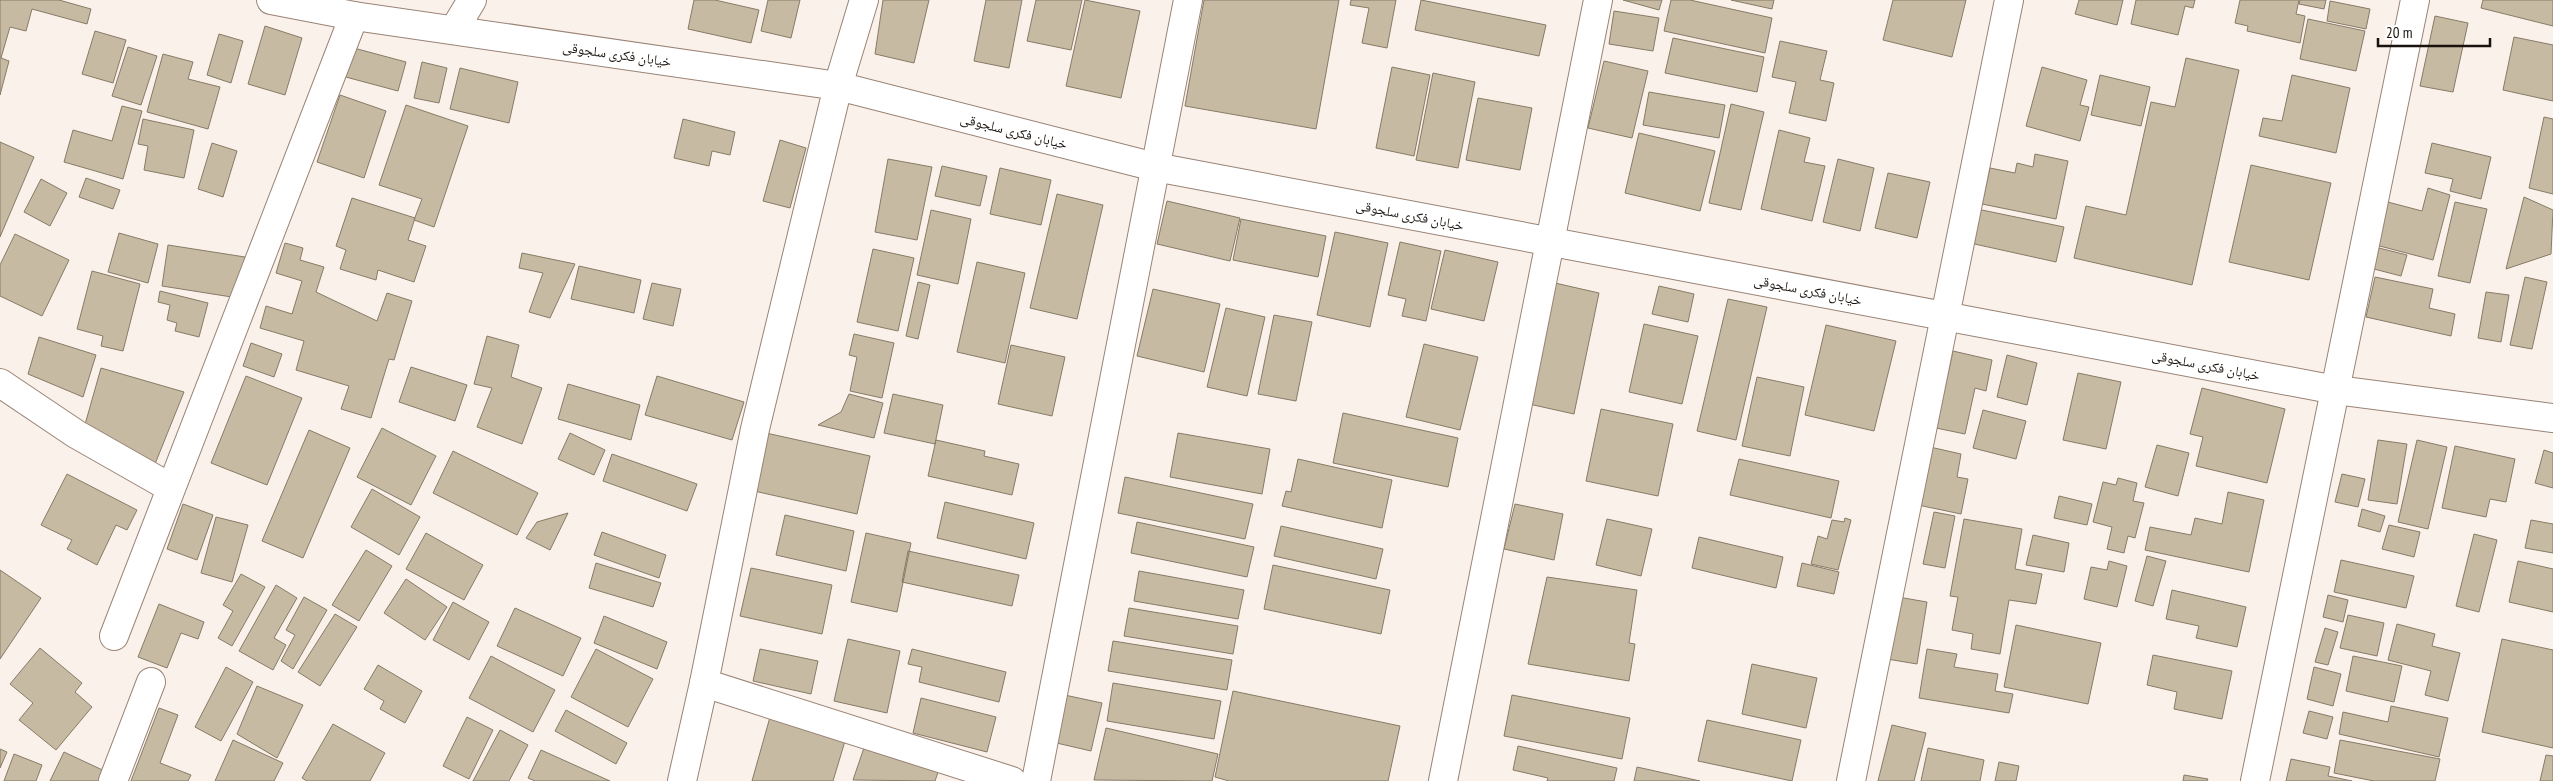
<svg xmlns="http://www.w3.org/2000/svg" width="2553" height="781" font-family="'PT Sans Narrow','Noto Naskh Arabic',sans-serif">
<style>
.building{fill:#c6baa3;stroke:#877b66}
.lines{fill:none;stroke-linecap:round;stroke-linejoin:round}
.minor-casing{stroke:#998375;stroke-width:30}
.tertiary-casing{stroke:#998375;stroke-width:30}
.minor{stroke:#fff;stroke-width:28}
.tertiary{stroke:#fff;stroke-width:28}
.labels{text-anchor:middle;stroke-width:4;stroke-linejoin:round;paint-order:stroke}
.street-label{font-size:14px;fill:#1a120d;stroke:#fff}
</style>
<rect width="100%" height="100%" fill="#fbf1eb"/>
<!-- building -->
<path class="building" d="M0 0H59L91 9 87 24 32 9 26 31 10 27 1 58 9 61 0 95Z
M694 0H715L759 10 751 43 688 29Z
M768 0H800L791 38 761 31Z
M883 0H929L914 63 875 54Z
M986 0H1022L1009 68 974 61Z
M1036 0H1082L1071 50 1027 41Z
M1085 0 1140 11 1121 98 1066 86Z
M1204 0H1339L1316 129 1185 106Z
M1351 0H1396L1387 48 1362 43 1369 8 1350 5Z
M1421 0 1546 25 1539 56 1415 30Z
M1623 0H1662L1659 10Z
M1671 0H1690L1772 18 1765 53 1664 31Z
M1731 0H1774L1772 9Z
M1893 0H1966L1952 57 1883 40Z
M2079 0H2123L2117 25 2075 14Z
M2136 0H2195L2193 8 2185 6 2178 35 2131 24Z
M2240 0H2299L2296 14 2305 16 2300 43 2247 31 2248 26 2235 23Z
M2300 0H2326L2324 9 2299 4Z
M2483 0H2553V26L2481 8Z
M2330 1 2370 9 2366 29 2327 21Z
M1614 11 1659 18 1653 51 1609 44Z
M2435 16 2468 23 2453 92 2420 86Z
M2308 19 2365 31 2356 71 2300 59Z
M265 26 302 38 285 95 248 84Z
M95 31 126 40 113 83 82 74Z
M219 34 243 41 231 83 207 75Z
M2514 37 2553 45V101L2503 90Z
M1673 38 1764 57 1757 92 1665 73Z
M1780 41 1827 51 1820 80 1834 83 1826 121 1789 113 1796 82 1772 77Z
M128 47 157 56 141 105 112 96Z
M350 47 406 62 398 91 342 76Z
M163 54 193 62 188 79 220 87 208 129 147 112Z
M2186 58 2239 70 2192 285 2074 258 2086 206 2126 215 2151 102 2175 107Z
M1604 61 1648 71 1632 138 1588 128Z
M422 62 447 68 439 103 414 98Z
M1392 67 1430 75 1414 156 1376 148Z
M2042 67 2087 80 2080 105 2089 107 2080 141 2026 126Z
M460 68 518 82 509 123 450 109Z
M1433 73 1475 82 1458 168 1416 160Z
M2100 75 2150 87 2141 126 2091 115Z
M2292 75 2350 88 2336 153 2259 136 2263 118 2282 121Z
M1649 92 1725 105 1719 138 1643 125Z
M340 95 386 111 364 178 317 162Z
M1478 98 1532 108 1520 170 1466 160Z
M1731 104 1764 112 1741 210 1709 203Z
M406 105 468 126 434 227 414 220 422 199 379 185Z
M122 106 142 111 123 179 64 162 73 130 112 141Z
M2544 117 2553 119V194L2529 188Z
M143 119 194 130 184 178 144 170 148 146 138 144Z
M683 119 735 132 730 155 712 151 709 166 674 158Z
M1779 130 1810 138 1804 162 1825 166 1812 221 1761 209Z
M1639 133 1715 151 1700 211 1625 193Z
M780 140 806 148 790 208 763 201Z
M0 142 34 157 0 237Z
M212 143 237 151 223 197 198 189Z
M2432 143 2491 157 2481 199 2450 191 2453 179 2425 173Z
M2035 154 2068 161 2056 219 1982 204 1990 168 2015 173 2017 163 2033 167Z
M888 159 932 167 917 240 875 232Z
M1838 159 1874 168 1860 231 1823 222Z
M2251 165 2331 183 2309 280 2229 262Z
M942 166 987 176 980 206 935 196Z
M1000 168 1051 180 1041 225 990 214Z
M1888 173 1930 182 1917 238 1875 228Z
M86 178 120 190 113 209 79 197Z
M41 179 67 193 50 226 24 212Z
M2428 188 2450 195 2433 260 2372 244 2384 201 2422 211Z
M1057 194 1103 205 1077 319 1030 308Z
M2524 197 2553 210 2551 254 2506 269Z
M352 198 415 218 408 240 426 246 414 282 378 270 376 280 340 269 346 250 336 246Z
M1167 201 1240 218 1230 261 1157 244Z
M2455 202 2487 209 2470 283 2438 276Z
M1977 209 2064 227 2056 262 1970 243Z
M931 210 971 219 958 284 917 275Z
M1241 219 1326 236 1318 277 1233 260Z
M1335 232 1388 243 1370 327 1317 315Z
M119 233 158 244 148 283 108 272Z
M15 234 69 260 42 316 0 296V265Z
M1400 242 1441 251 1426 321 1402 316 1406 299 1388 295Z
M285 243 303 248 300 260 324 267 316 292 377 321 387 293 412 301 394 360 389 359 371 418 341 409 349 386 296 370 304 341 260 328 266 306 292 314 302 281 276 273Z
M168 245 245 257 238 298 162 286Z
M2379 248 2407 255 2401 276 2374 269Z
M873 249 914 258 898 331 857 322Z
M1445 250 1498 262 1484 321 1431 309Z
M522 253 575 264 550 318 529 312 543 273 519 268Z
M977 262 1025 273 1005 363 957 352Z
M579 266 641 280 634 313 571 299Z
M92 271 140 284 123 351 101 346 103 336 77 329Z
M2375 277 2433 289 2429 308 2455 314 2451 336 2366 317Z
M2525 277 2547 282 2532 349 2510 345Z
M918 282 930 285 918 339 906 336Z
M652 283 681 289 673 326 643 319Z
M1555 283 1599 293 1574 414 1529 404Z
M1659 286 1694 294 1688 322 1652 314Z
M1153 289 1220 304 1204 372 1137 356Z
M160 291 208 303 199 337 175 331 177 323 167 320 170 305 158 302Z
M2486 292 2509 295 2501 342 2478 338Z
M1728 299 1767 307 1736 440 1697 431Z
M1226 308 1265 317 1247 396 1207 387Z
M1274 315 1312 322 1296 401 1258 394Z
M1644 324 1698 336 1682 404 1629 392Z
M1826 325 1896 341 1874 431 1805 415Z
M854 334 894 343 882 398 850 391 857 357 849 355Z
M487 336 519 345 511 377 542 388 522 444 477 427 492 388 474 384Z
M39 337 96 355 83 397 28 374Z
M251 343 282 354 274 377 243 366Z
M1424 344 1478 357 1460 430 1406 417Z
M1011 345 1065 357 1052 416 998 404Z
M1953 351 1992 360 1986 391 1975 388 1965 434 1936 428Z
M2007 355 2037 363 2027 405 1997 397Z
M411 367 467 385 455 421 399 402Z
M101 368 184 392 155 464 84 428Z
M2078 373 2121 382 2106 449 2063 440Z
M246 376 302 398 267 485 211 463Z
M657 376 744 402 732 440 645 415Z
M1757 377 1804 387 1790 456 1742 446Z
M568 384 640 405 631 440 558 419Z
M2202 388 2285 409 2267 483 2196 466 2203 437 2190 434Z
M849 394 883 403 874 438 818 425 841 412Z
M893 394 943 405 935 444 884 433Z
M1601 409 1673 424 1658 496 1586 481Z
M1983 410 2026 421 2016 459 1973 448Z
M1343 413 1458 438 1448 487 1333 463Z
M382 428 436 456 411 505 357 477Z
M309 430 350 448 303 558 262 541Z
M570 433 605 450 594 475 558 459Z
M766 433 870 456 857 514 754 491Z
M1178 433 1270 449 1262 494 1170 477Z
M936 440 985 451 984 456 1019 464 1012 495 928 476Z
M2378 440 2407 444 2397 504 2368 500Z
M2417 440 2447 447 2428 529 2398 522Z
M2157 445 2189 453 2178 496 2145 487Z
M2455 446 2515 459 2506 502 2490 499 2486 517 2442 508Z
M1930 447 1961 454 1957 477 1968 479 1961 514 1918 505Z
M2544 450 2553 453V488L2535 483Z
M453 451 538 493 517 535 433 493Z
M612 454 697 484 687 511 603 481Z
M1298 459 1392 480 1382 528 1282 506 1286 491 1291 492Z
M1739 459 1839 481 1831 518 1730 495Z
M67 474 137 510 127 530 116 525 97 565 67 549 72 540 41 525Z
M2342 474 2365 479 2358 507 2335 502Z
M1125 477 1253 504 1245 539 1118 513Z
M2118 478 2137 483 2133 501 2144 503 2135 538 2128 536 2124 553 2107 549 2112 527 2093 522 2103 482 2116 485Z
M372 489 420 517 399 555 351 527Z
M2228 492 2264 500 2249 572 2145 550 2150 527 2191 535 2195 518 2222 524Z
M2059 496 2092 504 2087 525 2054 518Z
M945 502 1034 523 1026 559 937 538Z
M183 504 213 515 197 560 167 549Z
M1515 504 1563 514 1554 560 1504 549Z
M2362 509 2385 516 2380 532 2358 526Z
M1934 512 1955 516 1945 568 1923 564Z
M568 513 550 550 526 538 537 522Z
M785 515 854 531 846 571 776 555Z
M216 517 248 525 232 582 201 573Z
M1845 518 1851 520 1838 570 1811 564 1818 536 1827 539 1832 520 1844 522Z
M1607 519 1652 529 1641 576 1596 565Z
M1964 519 2022 529 2015 569 2042 574 2036 604 2009 600 2000 654 1971 649 1973 634 1952 630 1958 597 1950 596Z
M2531 520 2553 524V553L2525 548Z
M1137 522 1254 547 1247 577 1131 553Z
M2389 525 2420 532 2414 557 2382 549Z
M1281 526 1383 549 1376 579 1274 556Z
M602 532 666 555 659 578 594 555Z
M426 533 483 565 464 600 406 569Z
M866 533 911 543 897 612 851 602Z
M2474 534 2497 540 2479 612 2456 606Z
M2033 535 2069 543 2064 572 2026 565Z
M1699 537 1783 557 1776 588 1692 568Z
M366 550 392 566 359 621 332 605Z
M908 551 1019 575 1012 606 902 582Z
M2147 556 2166 561 2153 606 2135 601Z
M2341 560 2414 576 2406 608 2334 592Z
M2109 561 2127 566 2117 607 2084 599 2091 567 2107 570Z
M2518 561 2553 569V612L2509 602Z
M596 563 661 583 653 607 589 588Z
M1802 563 1839 572 1834 594 1797 586Z
M1273 565 1390 590 1381 634 1264 609Z
M751 568 832 585 822 634 740 616Z
M0 570 41 598 0 659Z
M1139 571 1244 590 1238 619 1134 601Z
M241 574 265 587 232 646 218 638 233 611 223 605Z
M1547 577 1637 590 1629 643 1635 644 1629 681 1528 664Z
M406 579 447 607 425 640 384 613Z
M276 585 297 598 274 638 286 645 273 670 239 651Z
M2172 590 2246 607 2237 647 2196 638 2199 626 2166 619Z
M2328 595 2348 600 2343 622 2323 617Z
M304 597 327 610 293 669 281 661 295 635 286 630Z
M1898 597 1927 602 1917 664 1887 659Z
M453 602 489 622 469 660 433 640Z
M159 604 204 622 198 639 181 633 167 668 138 657Z
M515 608 581 638 563 676 497 646Z
M1129 608 1238 626 1233 654 1124 636Z
M335 614 357 627 320 686 298 672Z
M2348 615 2384 623 2377 656 2340 648Z
M604 616 667 642 657 669 594 643Z
M2397 624 2435 634 2432 646 2460 653 2448 701 2425 695 2431 671 2388 660Z
M2016 625 2101 643 2088 704 2004 687Z
M2325 628 2338 632 2328 665 2315 662Z
M848 639 900 651 887 713 834 701Z
M2502 639 2553 650V748L2482 732Z
M1113 641 1232 660 1227 690 1108 671Z
M40 648 82 683 75 692 92 707 56 750 19 720 33 703 10 684Z
M596 649 653 679 628 727 571 697Z
M760 649 818 661 811 694 753 681Z
M912 649 1006 672 999 702 919 682 922 667 908 664Z
M1927 649 1957 654 1954 667 1998 674 1995 691 2013 694 2009 713 1919 698Z
M2153 655 2232 671 2222 719 2174 709 2177 692 2147 685Z
M491 656 555 690 533 732 469 698Z
M2353 656 2402 666 2394 702 2346 691Z
M1752 664 1817 678 1806 728 1742 714Z
M378 665 422 691 405 723 380 709 384 701 364 689Z
M226 667 253 682 221 741 195 727Z
M2314 667 2341 674 2333 706 2307 699Z
M1113 683 1221 701 1214 739 1107 721Z
M257 686 303 705 277 758 237 734Z
M1233 691 1400 726 1388 781H1229L1215 777Z
M1060 694 1102 703 1091 751 1048 741Z
M1512 695 1630 718 1622 759 1504 736Z
M921 698 996 717 987 752 913 733Z
M2391 706 2448 718 2439 757 2339 734 2343 712 2388 722Z
M159 708 178 715 160 763 191 775 188 781H131Z
M566 710 627 743 616 764 555 731Z
M772 710 848 731 833 781H752Z
M2309 711 2333 717 2327 739 2303 733Z
M467 717 493 730 469 779 443 766Z
M1707 720 1801 740 1792 781 1698 761Z
M333 724 385 753 370 781H307L302 778Z
M1892 725 1926 733 1914 781H1878Z
M1106 728 1218 754 1212 781 1094 780Z
M500 730 528 745 509 781H473Z
M868 736 942 761 935 781 853 780Z
M233 740 283 763 274 781H215Z
M2340 740 2440 759 2435 781H2374L2334 773Z
M1518 746 1617 768 1614 781H1547L1548 778 1513 770Z
M1928 748 1984 760 1980 781H1921Z
M0 749 7 752 0 768Z
M541 750 610 781H535L528 778Z
M64 752 111 774 108 781H50Z
M14 754 42 765 36 781H4Z
M2546 755 2553 756V781H2540Z
M2291 759 2330 767 2328 776 2352 781H2286Z
M1999 762 2019 766 2016 781H1995Z
M1637 767 1700 781H1634Z
M2184 775 2208 779 2207 781H2183Z"/>
<g class="lines">
<!-- minor casing -->
<g class="minor-casing">
<path id="minor" d="M454 30 472 0
M838 86 864 0
M0 383 76 434 171 488
M114 636 354 16
M704 683 1012 781
M113 781 151 682
M1036 781 1188 0
M1443 781 1598 0
M1851 781 2009 0
M2255 781 2415 0"/>
</g>
<!-- tertiary casing -->
<g class="tertiary-casing">
<path id="tertiary" d="M271 0 354 16 838 86 1155 167 2336 390 2553 418
M682 781 704 683 755 429 838 86"/>
</g>
<!-- minor -->
<use href="#minor" class="minor"/>
<!-- tertiary -->
<use href="#tertiary" class="tertiary"/>
</g>
<g class="labels">
<!-- street labels -->
<g class="street-label">
<text transform="translate(617 54) rotate(8)" y="5">خیابان فکری سلجوقی</text>
<text transform="translate(1014 131) rotate(14)" y="5">خیابان فکری سلجوقی</text>
<text transform="translate(1410 215) rotate(11)" y="5">خیابان فکری سلجوقی</text>
<text transform="translate(1808 290) rotate(11)" y="5">خیابان فکری سلجوقی</text>
<text transform="translate(2206 365) rotate(11)" y="5">خیابان فکری سلجوقی</text>
</g>
</g>
<!-- scale -->
<path d="M2378 38v8h112v-8" fill="none" stroke="#1a120d" stroke-width="2.5"/>
<text x="2386" y="38" font-size="15" fill="#1a120d" stroke="#ffffff" stroke-width="4" paint-order="stroke">20 m</text>
</svg>
